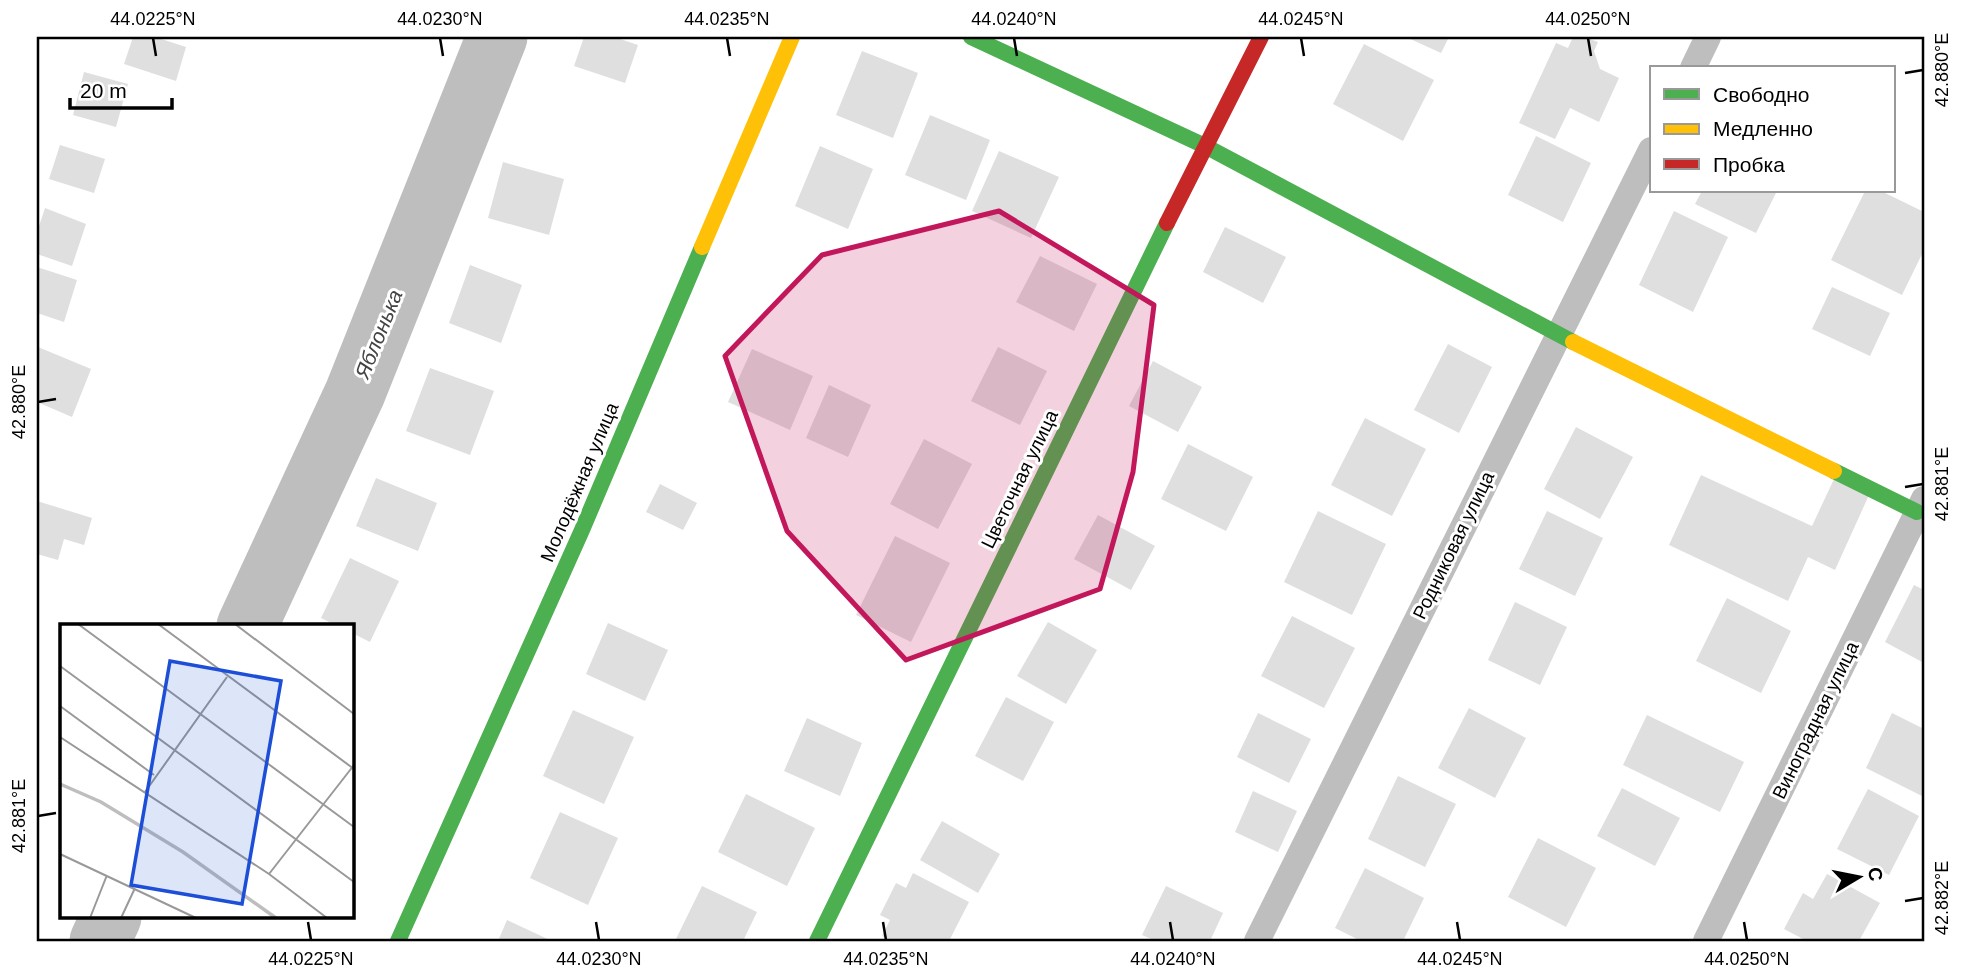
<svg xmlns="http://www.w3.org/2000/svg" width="1961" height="978" font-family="Helvetica,sans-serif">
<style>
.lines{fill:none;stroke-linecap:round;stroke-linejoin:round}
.river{stroke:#bebebe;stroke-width:61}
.building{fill:#dfdfdf}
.street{stroke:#bebebe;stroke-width:26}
.fast{stroke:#4caf50;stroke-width:16}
.slow{stroke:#ffc107;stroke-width:16}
.jam{stroke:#c62828;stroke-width:16}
.marked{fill:#c2185b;fill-opacity:0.2;stroke:#c2185b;stroke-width:5;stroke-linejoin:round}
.ticks{fill:none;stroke:#000;stroke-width:2.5}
.labels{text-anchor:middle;stroke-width:6;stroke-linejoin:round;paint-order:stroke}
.street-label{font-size:19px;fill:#000;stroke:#fff}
.water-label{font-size:21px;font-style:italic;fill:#434343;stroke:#fff}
.inset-river{fill:none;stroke:#bebebe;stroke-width:3.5}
.inset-road{fill:none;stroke:#999;stroke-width:2}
.view{fill:#1d4ed8;fill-opacity:0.15;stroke:#1d4ed8;stroke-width:3.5}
.inset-edge{fill:none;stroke:#000;stroke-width:3.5}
.neatline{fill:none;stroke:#000;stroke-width:2.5}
.ticks-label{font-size:18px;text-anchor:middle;fill:#000}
</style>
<rect width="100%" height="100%" fill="#fff"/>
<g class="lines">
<!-- river -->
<path class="river" d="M247 626 355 393 497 37
M100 941 111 917"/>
</g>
<!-- building -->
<path class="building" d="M133 37H155L186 47 176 81 124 64Z
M584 37H614L638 45 625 83 574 66Z
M1406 37H1449L1441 53Z
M1573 37H1585L1598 42 1594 51 1600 69 1619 78 1599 122 1570 108 1555 139 1519 123 1556 43 1568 48Z
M1364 44 1434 80 1403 141 1333 104Z
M862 51 918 73 893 138 836 115Z
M84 72 128 84 116 127 73 115Z
M930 115 990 140 966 200 905 175Z
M1536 136 1591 163 1563 222 1508 195Z
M60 145 105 159 94 193 49 179Z
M820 146 873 169 848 229 795 206Z
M999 151 1059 177 1031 238 972 211Z
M503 162 564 179 549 235 488 218Z
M1702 191H1777L1756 233 1695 204Z
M1865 191H1881L1924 212V250L1902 295 1831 260Z
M45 208 86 224 72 266 37 254V232Z
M1674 211 1728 237 1693 312 1639 285Z
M1225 227 1286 257 1263 303 1203 272Z
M1040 256 1097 284 1074 331 1016 302Z
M470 265 522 285 501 343 449 323Z
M37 267 77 280 64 322 37 313Z
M1832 287 1890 313 1870 356 1812 329Z
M1448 344 1492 367 1459 433 1414 410Z
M38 347 91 369 72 417 37 402Z
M998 347 1047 371 1020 425 971 401Z
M752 349 813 376 790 430 728 402Z
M1153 361 1202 387 1178 432 1129 406Z
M430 368 494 391 470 455 406 431Z
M829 385 871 405 848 457 806 438Z
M1365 418 1426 449 1392 516 1331 485Z
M1576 427 1633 457 1600 519 1544 489Z
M924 439 972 464 938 529 890 504Z
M1188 444 1253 477 1226 531 1161 499Z
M1701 475 1812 526 1834 479 1869 495 1835 570 1808 557 1788 601 1669 545Z
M376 478 437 503 418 551 356 526Z
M660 484 697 503 683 530 646 512Z
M37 501 92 518 84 545 64 539 58 560 37 554Z
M1318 511 1386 544 1352 615 1284 582Z
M1547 511 1603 538 1575 596 1519 569Z
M1098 515 1155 546 1131 590 1074 559Z
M895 536 950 563 911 642 856 615Z
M350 558 399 581 370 642 352 633V626H337L321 618Z
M1914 585 1924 590V663L1885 642Z
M1727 598 1791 631 1761 693 1696 661Z
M1515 602 1567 627 1540 685 1488 660Z
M1292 616 1355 648 1324 708 1261 676Z
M1048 622 1097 650 1066 704 1017 676Z
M608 623 668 650 645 701 586 674Z
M1006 697 1054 722 1023 781 975 756Z
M1469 708 1526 738 1495 798 1438 768Z
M573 710 634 737 604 804 543 776Z
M1258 713 1311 739 1289 783 1237 757Z
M1892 713 1924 729V797L1866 768Z
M1647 715 1744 762 1720 812 1623 765Z
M807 718 862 743 840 796 784 771Z
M1398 776 1456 804 1425 867 1368 839Z
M1622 788 1680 818 1655 866 1597 836Z
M1868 789 1919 816 1889 875 1837 849Z
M1253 791 1297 811 1278 852 1235 832Z
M746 794 815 828 787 886 718 852Z
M560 812 618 838 588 905 530 878Z
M942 821 1000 854 978 893 920 860Z
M1538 838 1596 868 1566 927 1508 897Z
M1365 868 1424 898 1403 941H1361L1335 928Z
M913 873 969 902 949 941H892L882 936 890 920 880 915 896 883 906 888Z
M1827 874 1880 903 1859 941H1807L1784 929 1803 893 1813 899Z
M702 886 757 912 743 941H675Z
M1166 886 1223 913 1210 941H1156L1142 935Z
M507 920 552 941H498Z"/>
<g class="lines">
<!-- street -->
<path class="street" d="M1693 68 1708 37
M1257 941 1651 150
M1706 941 1924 499"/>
<!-- fast -->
<path class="fast" d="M971 37 1205 146 1573 342
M1834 471 1917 512
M398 941 582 530 702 247
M817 941 1167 223"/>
<!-- slow -->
<path class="slow" d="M702 247 792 37
M1573 342 1834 471"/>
<!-- jam -->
<path class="jam" d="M1167 223 1261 37"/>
</g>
<!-- marked area -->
<path class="marked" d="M999 211 1154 305 1133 472 1100 589 906 660 787 531 725 356 822 255Z"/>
<!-- ticks -->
<path class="ticks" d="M153 38 156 56M440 38 443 56M727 38 730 56M1014 38 1017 56M1301 38 1304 56M1588 38 1591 56M1905 73 1923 70M38 402 56 399M1905 487 1923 484M38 816 56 813M1905 901 1923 898M308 922 311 940M596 922 599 940M883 922 886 940M1170 922 1173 940M1457 922 1460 940M1744 922 1747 940"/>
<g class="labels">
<!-- street labels -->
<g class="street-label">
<text transform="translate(1019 479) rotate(-64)" y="7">Цветочная улица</text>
<text transform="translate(579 482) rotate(-67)" y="7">Молодёжная улица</text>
<text transform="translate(1453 545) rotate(-64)" y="7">Родниковая улица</text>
<text transform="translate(1815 720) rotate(-64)" y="7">Виноградная улица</text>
</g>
<!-- water labels -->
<g class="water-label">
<text transform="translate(379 334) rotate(-68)" y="7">Яблонька</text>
</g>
</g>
<!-- overview -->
<g transform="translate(60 624)">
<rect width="294" height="294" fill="#fff"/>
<path class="inset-river" d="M0 160 41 178 123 228 216 294"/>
<path class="inset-road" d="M18 0 294 203M98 0 294 145M175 0 294 90M0 42 294 258M0 82 94 151M0 113 209 250 267 294M85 168 167 53M0 230 136 294M209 250 294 141M30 294 47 251M61 294 75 264"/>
<path class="view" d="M110 37 221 57 182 280 71 261Z"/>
<rect width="294" height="294" class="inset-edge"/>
</g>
<!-- border -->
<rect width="1961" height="978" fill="none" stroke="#ffffff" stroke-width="77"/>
<!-- legend -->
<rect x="1650" y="66" width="245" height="126" fill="#ffffff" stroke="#999999" stroke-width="2"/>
<rect x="1664" y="89" width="35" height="10" fill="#4caf50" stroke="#999999" stroke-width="2"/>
<text x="1713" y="102" font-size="21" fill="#000000">Свободно</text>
<rect x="1664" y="124" width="35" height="10" fill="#ffc107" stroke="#999999" stroke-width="2"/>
<text x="1713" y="136" font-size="21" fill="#000000">Медленно</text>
<rect x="1664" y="159" width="35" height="10" fill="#c62828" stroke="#999999" stroke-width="2"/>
<text x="1713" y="172" font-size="21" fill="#000000">Пробка</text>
<!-- north arrow -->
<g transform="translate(1859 877) rotate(80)" stroke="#ffffff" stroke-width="5" paint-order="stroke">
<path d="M0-5L12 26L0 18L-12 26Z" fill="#000000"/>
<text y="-10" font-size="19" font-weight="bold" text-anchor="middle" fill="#000000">С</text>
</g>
<!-- scale -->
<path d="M70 98v10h102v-10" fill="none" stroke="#000000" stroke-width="3.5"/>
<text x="80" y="98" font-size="21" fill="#000000" stroke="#ffffff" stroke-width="5" paint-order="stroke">20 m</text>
<rect x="38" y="38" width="1885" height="902" class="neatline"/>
<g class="ticks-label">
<text x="153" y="25">44.0225°N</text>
<text x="440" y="25">44.0230°N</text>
<text x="727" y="25">44.0235°N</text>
<text x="1014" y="25">44.0240°N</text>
<text x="1301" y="25">44.0245°N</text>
<text x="1588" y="25">44.0250°N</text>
<text transform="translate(1942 70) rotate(-90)" y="6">42.880°E</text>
<text transform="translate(19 402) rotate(-90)" y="6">42.880°E</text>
<text transform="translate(1942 484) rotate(-90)" y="6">42.881°E</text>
<text transform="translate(19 816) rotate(-90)" y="6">42.881°E</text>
<text transform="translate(1942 898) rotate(-90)" y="6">42.882°E</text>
<text x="311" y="965">44.0225°N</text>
<text x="599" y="965">44.0230°N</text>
<text x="886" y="965">44.0235°N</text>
<text x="1173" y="965">44.0240°N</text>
<text x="1460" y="965">44.0245°N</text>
<text x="1747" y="965">44.0250°N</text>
</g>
</svg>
